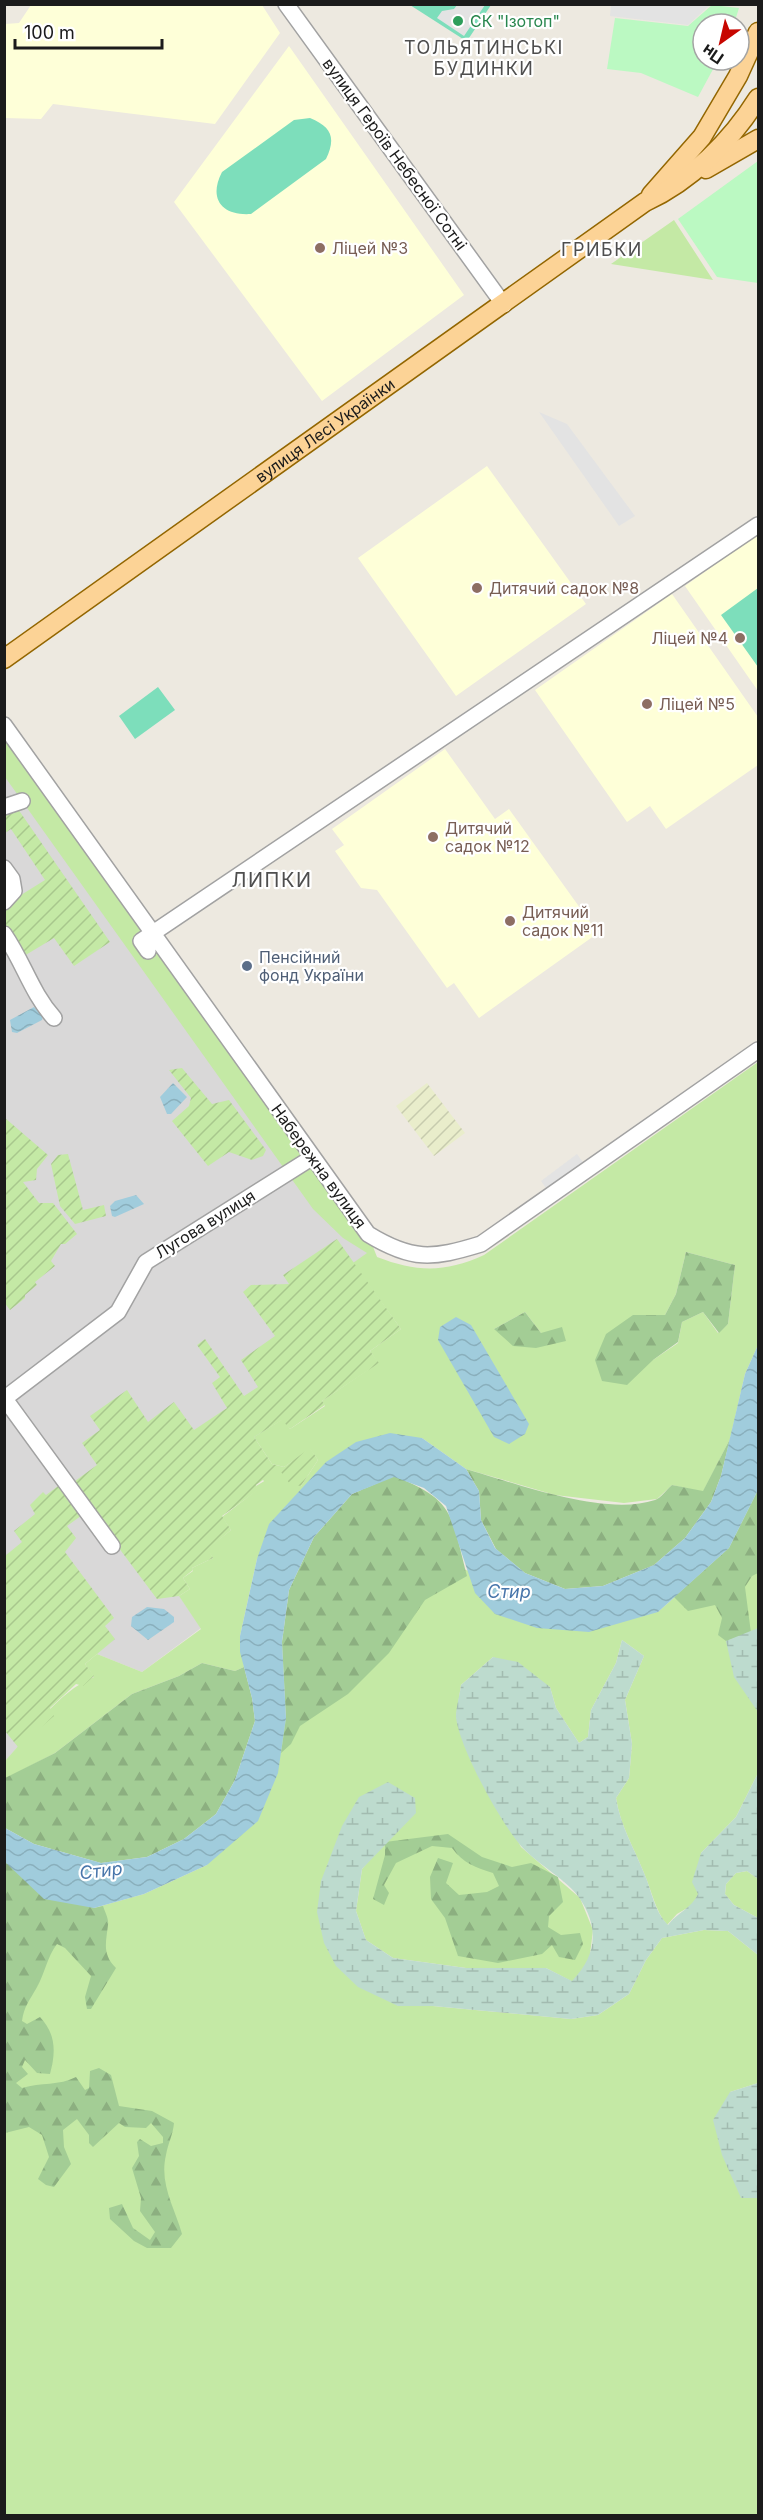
<svg xmlns="http://www.w3.org/2000/svg" width="763" height="2520" font-family="Inter,sans-serif">
<style>
.residential{fill:#d9d8d8}
.education{fill:#feffd8}
.farmland{fill:url(#farmland-furrows)}
.grass{fill:#c4e9a5;fill-rule:evenodd}
.forest{fill:url(#forest-firs)}
.wetland{fill:url(#wetland-marsh)}
.park{fill:#bbf9c2}
.garden{fill:url(#garden-furrows)}
.pitch{fill:#7ddebb}
.parking{fill:#e3e3e3}
.water{fill:url(#water-waves)}
.lines{fill:none;stroke-linecap:round;stroke-linejoin:round}
.minor-casing{stroke:#a2a2a2;stroke-width:18}
.major-casing{stroke:#936600;stroke-width:21}
.minor{stroke:#fff;stroke-width:15}
.major{stroke:#fcd396;stroke-width:18}
.leisure-dot{fill:#2e9e5b;stroke:#fff;stroke-width:2}
.education-dot{fill:#8d6e63;stroke:#fff;stroke-width:2}
.service-dot{fill:#5c6f8a;stroke:#fff;stroke-width:2}
.labels{text-anchor:middle;stroke-width:4.5;stroke-linejoin:round;paint-order:stroke}
.leisure-label{font-size:16px;fill:#27864d;stroke:#fff;text-anchor:start}
.street-label{font-size:16px;fill:#1b1b1b;stroke:#fff}
.education-label{font-size:16px;fill:#785e54;stroke:#fff;text-anchor:start}
.service-label{font-size:16px;fill:#4e5e75;stroke:#fff;text-anchor:start}
.neighbourhood-label{font-size:18px;letter-spacing:1.5px;fill:#4e4e4e;stroke:#fff}
.water-label{font-size:18px;font-style:italic;fill:#4876ab;stroke:#fff}
.quarter-label{font-size:20px;letter-spacing:1.5px;fill:#4e4e4e;stroke:#fff}
</style>
<defs>
<pattern id="farmland-furrows" width="10" height="10" patternUnits="userSpaceOnUse" patternTransform="scale(1.5)"><rect width="10" height="10" fill="#e9edcb"/><path d="M-1 1l2-2M0 10L10 0M9 11l2-2" fill="none" stroke="#c7cbae"/></pattern>
<pattern id="forest-firs" width="22" height="20" patternUnits="userSpaceOnUse" patternTransform="scale(1.5)"><rect width="22" height="20" fill="#a3cd95"/><path d="M5 1l3.5 6h-7zM16 11l3.5 6h-7z" fill="#8caf80"/></pattern>
<pattern id="wetland-marsh" width="20" height="14" patternUnits="userSpaceOnUse" patternTransform="scale(1.5)"><rect width="20" height="14" fill="#bddbce"/><path d="M1 5h8M5 5V1M11 12h8M15 12V8" fill="none" stroke="#a2bbb0"/></pattern>
<pattern id="garden-furrows" width="10" height="10" patternUnits="userSpaceOnUse" patternTransform="scale(1.5)"><rect width="10" height="10" fill="#c4e9a5"/><path d="M-1 1l2-2M0 10L10 0M9 11l2-2" fill="none" stroke="#a8c78d"/></pattern>
<pattern id="water-waves" width="16" height="10" patternUnits="userSpaceOnUse" patternTransform="scale(1.5)"><rect width="16" height="10" fill="#a0ccdc"/><path d="M0 5q4-4 8 0t8 0" fill="none" stroke="#89afbc"/></pattern>
</defs>
<rect width="100%" height="100%" fill="#ede9e0"/>
<!-- residential -->
<path class="residential" d="M4 725 377 1257 168 1579 201 1628 142 1672 87 1650 18 1747 5 1761Z"/>
<!-- education -->
<path class="education" d="M262 5 280 33 215 124 53 104 41 119 5 118V24L19 23 31 5Z
M289 46 464 295 322 401 174 202Z
M487 466 586 604 456 696 358 558Z
M758 534V691L685 586Z
M672 594 758 717V765L666 829 650 806 627 822 535 690Z
M445 749 495 819 509 809 598 933 479 1018 454 983 447 988 377 890 361 888 335 851 344 845 332 829Z"/>
<!-- farmland -->
<path class="farmland" d="M427 1083 465 1133 434 1156 396 1106Z"/>
<!-- grass -->
<path class="grass" d="M674 220 713 280 611 264Z
M4 725 368 1234 377 1257C416 1272 445 1273 484 1255L758 1062V1345L745 1374 730 1439 703 1492 672 1485 657 1499 624 1503 555 1495 466 1469 422 1438 257 1559 240 1636 244 1667 235 1671 202 1663 179 1676 132 1694 55 1753 5 1779V1761C33 1731 56 1693 94 1677L85 1664 97 1654 142 1672 201 1629 179 1596 190 1589 183 1578 193 1571 192 1568 213 1558 207 1549 231 1530 222 1517 257 1490 256 1486 281 1471 301 1486 318 1460 310 1449 284 1467 272 1464 254 1437 283 1419 290 1429 325 1406 322 1401 378 1363 370 1351 401 1329 353 1263 367 1253 343 1238 313 1209 5 777ZM686 1252 735 1265 728 1324 718 1333 703 1312 682 1322 678 1343 653 1360 633 1315H665L676 1294ZM525 1312 541 1333 494 1329Z
M758 1490V1628L751 1633 758 1712V1773L736 1817 701 1853 698 1894 694 1904 677 1914 667 1925C655 1910 652 1892 644 1873 634 1848 620 1825 616 1798L629 1778 632 1744 625 1700 644 1656 622 1640 616 1663 591 1710 588 1737 579 1743 556 1708 550 1687 493 1657 461 1685 456 1717 521 1847 580 1898 593 1930 589 1963 573 1982 546 1968H466L393 1958 366 1940 356 1911 362 1869 385 1842 321 1881 398 2006H433L571 2019 598 2015 629 1994 646 1960 662 1938 704 1930 728 1931 758 1955V2083L730 2092 741 2198H758V2515H5L4 1862 94 1908 144 1894 207 1865 286 1718 282 1642 314 1537 658 1612 729 1548Z
M747 1871 758 1879V1918L734 1905 725 1894 726 1884 736 1873Z"/>
<!-- forest -->
<path class="forest" d="M686 1252 735 1265 728 1324 719 1333 703 1312 682 1322 678 1342 653 1360 627 1385 602 1381 595 1360 606 1334 633 1315H665L676 1294Z
M525 1312 541 1333 562 1327 566 1341 536 1348 513 1346 494 1329Z
M730 1439 721 1476 711 1502 685 1538 654 1565 603 1586 565 1589 525 1573 496 1549 481 1520 479 1491 466 1469C515 1483 604 1517 655 1500 661 1498 667 1489 672 1485L703 1491Z
M394 1476C456 1500 451 1516 467 1576L425 1600 389 1653 348 1694 300 1726 291 1744 281 1753 286 1718 282 1642 289 1590 314 1537 352 1494Z
M758 1490V1573L752 1576 745 1587 751 1633 726 1641 718 1635 722 1618 715 1605 688 1611 674 1597 729 1548Z
M202 1663 235 1671 244 1667 252 1698 255 1721 235 1780 216 1814 184 1839 147 1857 101 1863 34 1844 5 1828V1778L55 1753 132 1694 179 1676Z
M448 1834 482 1857 512 1867 531 1863 558 1877 563 1902 549 1916 548 1927 561 1935 580 1933 583 1944 575 1960 559 1957 552 1945 542 1954 498 1963 458 1956 445 1918 431 1899 430 1877 438 1858 453 1863 446 1883 459 1895 487 1892 499 1886 493 1873C476 1868 463 1863 452 1848L432 1846 396 1863 384 1885 389 1893 384 1905 373 1899 385 1855V1842Z
M4 1862 94 1908 103 1906C105 1912 109 1919 108 1925 106 1943 102 1954 116 1968L91 2009H87L85 1997 91 1976 65 1948 57 1944C47 1957 45 1973 37 1987 30 2000 24 2006 22 2021L27 2024 40 2017C56 2034 56 2052 50 2074L37 2073 25 2060 22 2067 28 2074 16 2083 22 2088C41 2082 59 2086 76 2077L85 2090 89 2088 90 2071 99 2068 111 2075 119 2106 152 2111 174 2123C173 2135 168 2143 166 2155 159 2184 175 2208 182 2234L171 2248H147L134 2241 110 2219 109 2208 122 2204 133 2228 150 2240 155 2232 140 2211 141 2198 132 2168 139 2156 137 2142 140 2139 151 2146 163 2143V2137L151 2123 146 2128 125 2127 119 2123 93 2147 89 2143V2135L77 2119 63 2130 64 2147 71 2164 54 2187 46 2185 38 2179 49 2157 42 2135 29 2127 5 2133Z"/>
<!-- wetland -->
<path class="wetland" d="M758 1628V1712L734 1677 726 1641Z
M622 1640 644 1656 625 1700 632 1744 629 1778 616 1798C620 1825 634 1848 644 1873 652 1891 654 1911 668 1925 677 1913 692 1908 698 1894L692 1882 701 1853 736 1817 758 1773V1879L747 1871 736 1873 726 1884 725 1894 734 1905 758 1918V1955L728 1931 704 1930 662 1938 646 1960 629 1994 598 2015 571 2019 433 2006H398L358 1987 336 1966 324 1943 317 1912 321 1881 342 1826 359 1797 388 1782 415 1798 416 1813 362 1869 356 1911 366 1940 393 1958 466 1968H546L572 1981C596 1956 600 1929 580 1899 568 1880 538 1865 522 1847 501 1824 459 1747 456 1717 456 1707 460 1694 461 1685L493 1657 518 1662 550 1687 556 1708 579 1743 588 1737 591 1710 616 1663Z
M758 2083V2198H741L722 2155 713 2120 730 2092Z"/>
<!-- park -->
<path class="park" d="M712 5 739 8 734 24H703V60H718L698 97 641 73 607 69 615 18 688 26Z
M758 161V283L717 277 678 219Z"/>
<!-- garden -->
<path class="garden" d="M18 809 110 942 74 966 54 938 24 956 5 925V905L45 880 11 829 5 833V812Z
M182 1068 212 1104 229 1100 266 1150 263 1156 252 1160 229 1152 208 1166 172 1121 189 1106 191 1098 169 1070Z
M5 1118 48 1155 37 1169 36 1180 23 1182 39 1203H53L77 1234 65 1244H61L51 1261 55 1266 35 1282 37 1285 25 1295V1298L10 1310 4 1302Z
M68 1154 83 1210 104 1205 106 1216 75 1224 60 1206 51 1164 58 1155Z
M337 1239 401 1329 370 1351 379 1363 322 1401 325 1405 290 1429 282 1420 254 1437 272 1464 284 1467 310 1448 318 1460 301 1486 290 1484 281 1472 267 1484 263 1480 256 1485 258 1490 222 1516 231 1530 208 1549 213 1558 192 1568 193 1570 183 1578 190 1589 179 1596 157 1599 71 1484 97 1465 82 1443 100 1430 90 1416 127 1390 148 1422 174 1402 194 1430 227 1408 212 1383 220 1377 197 1345 205 1339 244 1396 258 1387 241 1360 275 1336 243 1292 251 1285 289 1284 283 1275Z
M61 1484 85 1513 67 1526 76 1538 65 1552 114 1618 105 1626 115 1639 85 1664 94 1676 83 1686 76 1684 50 1708 54 1716 18 1747 5 1731V1556L22 1542 14 1531 35 1514 30 1505 43 1492 46 1495Z"/>
<!-- pitch -->
<path class="pitch" d="M410 5H491L469 38 463 39Z
M310 118C332 127 336 138 326 159L251 214C222 216 208 199 222 172L294 120Z
M758 588V667L721 615Z
M158 687 175 710 135 739 119 716Z"/>
<!-- parking -->
<path class="parking" d="M457 5H485L464 36 437 18 442 11 454 9Z
M611 5V4L710 5 688 25 610 16Z
M539 412 567 424 635 516 619 526Z
M577 1154 585 1165 548 1191 541 1181Z"/>
<!-- water -->
<path class="water" d="M34 1007 43 1016 42 1020 17 1033 12 1032 10 1020Z
M173 1083 187 1097 171 1114H167L160 1097Z
M136 1195 144 1204 115 1217 112 1216 110 1206 115 1201Z
M456 1317 471 1325 529 1424 525 1434 509 1444 494 1437 438 1340 440 1327Z
M758 1345V1490L729 1548 658 1612 589 1632 537 1628 495 1614 475 1593 446 1506 424 1488 394 1477 352 1494 314 1537 289 1590 282 1642 286 1718 278 1773 258 1821 207 1865 144 1894 94 1908 44 1899 5 1862V1828L34 1844 101 1863 147 1857 184 1839 216 1814 235 1780 255 1721 252 1698 240 1652V1636L257 1559 269 1524 326 1462 356 1442 390 1433 422 1438 466 1469 479 1491 481 1520 495 1548 525 1573 565 1589 603 1586 654 1565 685 1538 711 1502 721 1476 745 1374Z
M147 1607 164 1609 174 1617V1622L148 1640 131 1626 132 1617Z"/>
<g class="lines">
<!-- minor casing -->
<g class="minor-casing">
<path id="minor" d="M286 4 504 305
M4 725 368 1234C412 1261 432 1259 481 1244L758 1050
M4 807 22 801
M4 868 12 879 14 891 4 902
M4 934C24 963 31 992 54 1018
M148 951 141 941 153 933 758 525
M4 1399 118 1312 146 1262 313 1157
M5 1399 112 1546"/>
</g>
<!-- major casing -->
<g class="major-casing">
<g id="major">
<path d="M706 169 758 139"/>
<path d="M651 195 702 137 738 76 758 32"/>
<path id="s1" d="M4 659 645 202C691 181 731 141 758 98"/>
</g>
</g>
<!-- minor -->
<use href="#minor" class="minor"/>
<!-- major -->
<use href="#major" class="major"/>
</g>
<!-- markers -->
<circle class="leisure-dot" cx="458" cy="21" r="6"/>
<g class="education-dot">
<circle cx="320" cy="248" r="6"/>
<circle cx="477" cy="588" r="6"/>
<circle cx="740" cy="638" r="6"/>
<circle cx="647" cy="704" r="6"/>
<circle cx="433" cy="837" r="6"/>
<circle cx="510" cy="921" r="6"/>
</g>
<circle class="service-dot" cx="247" cy="966" r="6"/>
<g class="labels">
<!-- leisure labels -->
<g class="leisure-label">
<text x="470" y="27">СК "Ізотоп"</text>
</g>
<!-- street labels -->
<g class="street-label">
<text transform="translate(395 154) rotate(54)" y="6">вулиця Героїв Небесної Сотні</text>
<text dy="6" stroke="none"><textPath href="#s1" startOffset="394">вулиця Лесі Українки</textPath></text>
<text transform="translate(319 1166) rotate(54)" y="6">Набережна вулиця</text>
<text transform="translate(205 1224) rotate(-32)" y="6">Лугова вулиця</text>
</g>
<!-- education labels -->
<g class="education-label">
<text x="332" y="254">Ліцей №3</text>
<text x="489" y="594">Дитячий садок №8</text>
<text x="728" y="644" text-anchor="end">Ліцей №4</text>
<text x="659" y="710">Ліцей №5</text>
<text x="445" y="834">Дитячий<tspan x="445" dy="18">садок №12</tspan></text>
<text x="522" y="918">Дитячий<tspan x="522" dy="18">садок №11</tspan></text>
</g>
<!-- service labels -->
<g class="service-label">
<text x="259" y="963">Пенсійний<tspan x="259" dy="18">фонд України</tspan></text>
</g>
<!-- neighbourhood labels -->
<g class="neighbourhood-label">
<text x="484" y="54">ТОЛЬЯТИНСЬКІ<tspan x="484" dy="21">БУДИНКИ</tspan></text>
<text x="602" y="256">ГРИБКИ</text>
</g>
<!-- water labels -->
<g class="water-label">
<text x="509" y="1598">Стир</text>
<text transform="translate(101 1871) rotate(-7)" y="6">Стир</text>
</g>
<!-- quarter labels -->
<g class="quarter-label">
<text x="272" y="887">ЛИПКИ</text>
</g>
</g>
<!-- border -->
<rect width="763" height="2520" fill="none" stroke="#1b1b1b" stroke-width="12"/>
<!-- north arrow -->
<g transform="translate(721 42) rotate(214)"><circle r="28" fill="#ffffff" stroke="#a4a4a4" stroke-width="1.5"/>
<path d="M0-4.5L10 22L0 15L-10 22Z" fill="#c70600"/>
<text y="-9" font-size="16" font-weight="bold" text-anchor="middle" fill="#1b1b1b">Пн</text>
</g>
<!-- scale -->
<path d="M15 39v9h147v-9" fill="none" stroke="#1b1b1b" stroke-width="3"/>
<text x="24" y="39" font-size="18" fill="#1b1b1b" stroke="#ffffff" stroke-width="4.5" paint-order="stroke">100 m</text>
</svg>
